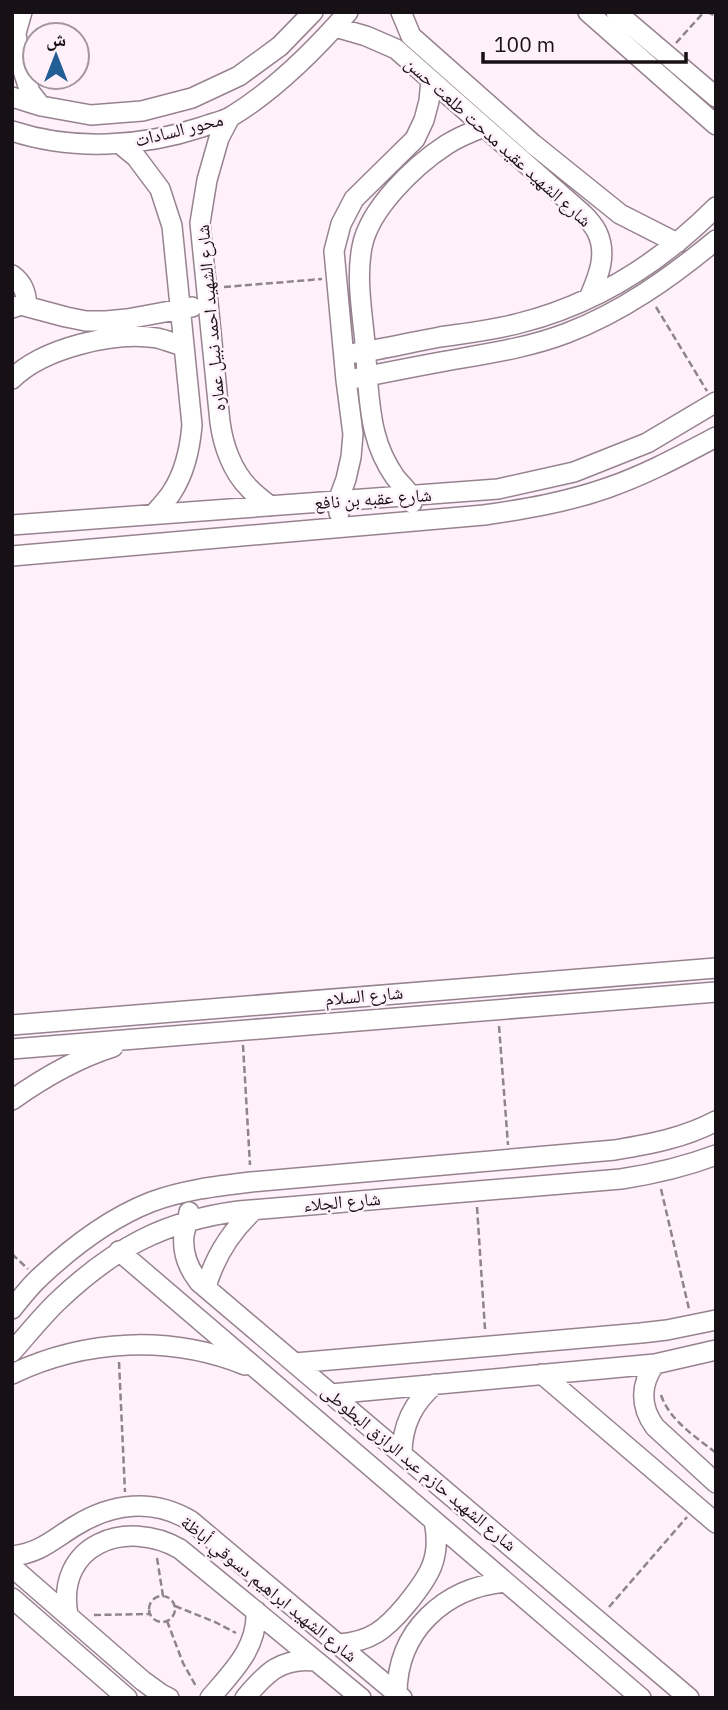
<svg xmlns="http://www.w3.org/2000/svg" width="728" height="1710" font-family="'IBM Plex Sans','Noto Naskh Arabic',sans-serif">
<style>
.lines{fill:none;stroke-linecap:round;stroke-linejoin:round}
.minor-casing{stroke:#96838f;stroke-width:22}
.path{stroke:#8e848b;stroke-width:2.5;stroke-dasharray:7 3.5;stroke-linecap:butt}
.minor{stroke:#fff;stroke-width:19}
.labels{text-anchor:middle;stroke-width:5;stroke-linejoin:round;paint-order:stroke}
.street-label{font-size:18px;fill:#171015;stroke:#fef1f9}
</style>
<rect width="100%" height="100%" fill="#fef1f9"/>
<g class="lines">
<!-- minor casing -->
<g class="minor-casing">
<path id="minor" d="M22 12 16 33 19 58 30 92 41 106
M401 12 411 36 533 144 620 214 677 243
M588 12 716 125
M616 12 716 97
M335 27 366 36 396 49 583 214C588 219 594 226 597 232 608 255 598 277 589 298
M12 97 41 106 91 115 142 111 192 98 239 76 280 46 313 12
M230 117 219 138 207 180 200 223 220 422C223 445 232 471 249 488 255 495 263 500 270 506
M12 131C73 151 142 147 202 127 212 123 224 121 232 116 276 89 314 51 348 12
M120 144 136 157 160 189 172 226 192 425C190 449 185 472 172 492 167 500 160 507 154 514
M12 275C23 283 26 292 27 306
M12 308 21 305 66 317 86 321H106L127 319 192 307
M356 353C384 349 412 342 440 337 467 333 494 330 520 323 596 304 661 262 716 207
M358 378C393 371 428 364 463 358 498 352 533 346 567 333 622 312 670 278 716 240
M12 379C43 348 115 331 157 338 166 340 175 344 184 346
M412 503C411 492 402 486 395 477 386 464 379 449 375 433 368 407 367 370 365 343 362 311 356 278 362 247 369 209 414 166 446 145 458 137 471 132 484 127
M339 513 338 501 346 479 351 457 353 434 346 380 334 251 341 224 354 199 415 139 424 120 429 101 431 80
M12 525 498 489 574 472 647 443 716 402
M12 556 484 515C526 509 567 502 607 488 645 475 680 456 716 437
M12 1025 716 968
M12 1049 716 992
M12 1100C43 1078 78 1058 113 1047
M189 1212C188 1220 186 1227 184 1235 182 1253 188 1268 199 1282L689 1698
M119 1251 641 1698
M206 1287C215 1256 230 1232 254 1210
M12 1309C21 1298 30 1286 40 1277 72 1247 110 1218 151 1202 183 1190 217 1186 251 1182L615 1150C650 1144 684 1138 716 1121
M12 1352C28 1334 42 1316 59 1300 114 1248 164 1221 239 1211L621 1179C654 1174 684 1167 716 1155
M295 1363 641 1333 667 1330 716 1320
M655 1364C640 1384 640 1407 655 1427L716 1483
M12 1374C86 1339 170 1335 245 1365
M542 1374 716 1523
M331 1394 655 1364 716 1350
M402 1454C402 1425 413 1403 435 1384
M12 1556C40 1553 52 1540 75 1526 112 1503 153 1498 191 1521L402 1698
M12 1567 143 1681 161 1694 169 1698
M12 1598 127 1698
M68 1615C55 1544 126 1518 180 1549L361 1698
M338 1644C371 1642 386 1629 406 1605 429 1577 442 1558 434 1521
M397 1694C397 1631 444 1588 505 1582
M210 1698C232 1672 258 1648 256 1611
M245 1698C266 1673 281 1657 316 1661"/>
</g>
<!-- path -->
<path class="path" d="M707 12 716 16
M676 43 704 12
M224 287 322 279
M656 307 707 391
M499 1026 508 1145
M243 1045 250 1165
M661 1189 689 1309
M477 1207 485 1329
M12 1254 28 1269
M119 1362 125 1492
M661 1395C670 1421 695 1436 716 1453
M157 1558 163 1596
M149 1609a13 13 0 1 1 26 0a13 13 0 1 1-26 0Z
M175 1606 215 1622 236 1633
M609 1607 687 1517
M94 1615 150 1614
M167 1621 183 1663 197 1688"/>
<!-- minor -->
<use href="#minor" class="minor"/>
</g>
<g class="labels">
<!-- street labels -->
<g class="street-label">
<text transform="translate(179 130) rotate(-14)" y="6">محور السادات</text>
<text transform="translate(498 142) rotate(42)" y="6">شارع الشهيد عقيد مدحت طلعت حسن</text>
<text transform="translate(211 318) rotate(-95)" y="6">شارع الشهيد احمد نبيل عماره</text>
<text transform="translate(373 499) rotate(-4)" y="6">شارع عقبه بن نافع</text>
<text transform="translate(364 996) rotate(-5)" y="6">شارع السلام</text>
<text transform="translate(342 1202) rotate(-5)" y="6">شارع الجلاء</text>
<text transform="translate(419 1468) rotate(40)" y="6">شارع الشهيد حازم عبد الرازق البطوطى</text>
<text transform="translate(269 1589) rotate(39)" y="6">شارع الشهيد ابراهيم دسوقي أباظة</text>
</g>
</g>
<!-- border -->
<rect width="728" height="1710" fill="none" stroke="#171015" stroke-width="28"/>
<!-- north arrow -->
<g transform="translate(56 56)"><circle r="33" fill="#fef1f9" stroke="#a2979e" stroke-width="2"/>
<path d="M0-5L12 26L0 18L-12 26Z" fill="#215e95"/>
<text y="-10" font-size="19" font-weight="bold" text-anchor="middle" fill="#171015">ش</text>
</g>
<!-- scale -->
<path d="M483 52v10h203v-10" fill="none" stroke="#171015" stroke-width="3.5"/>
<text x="494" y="52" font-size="21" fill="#171015" stroke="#fef1f9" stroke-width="5" paint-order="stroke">100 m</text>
</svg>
